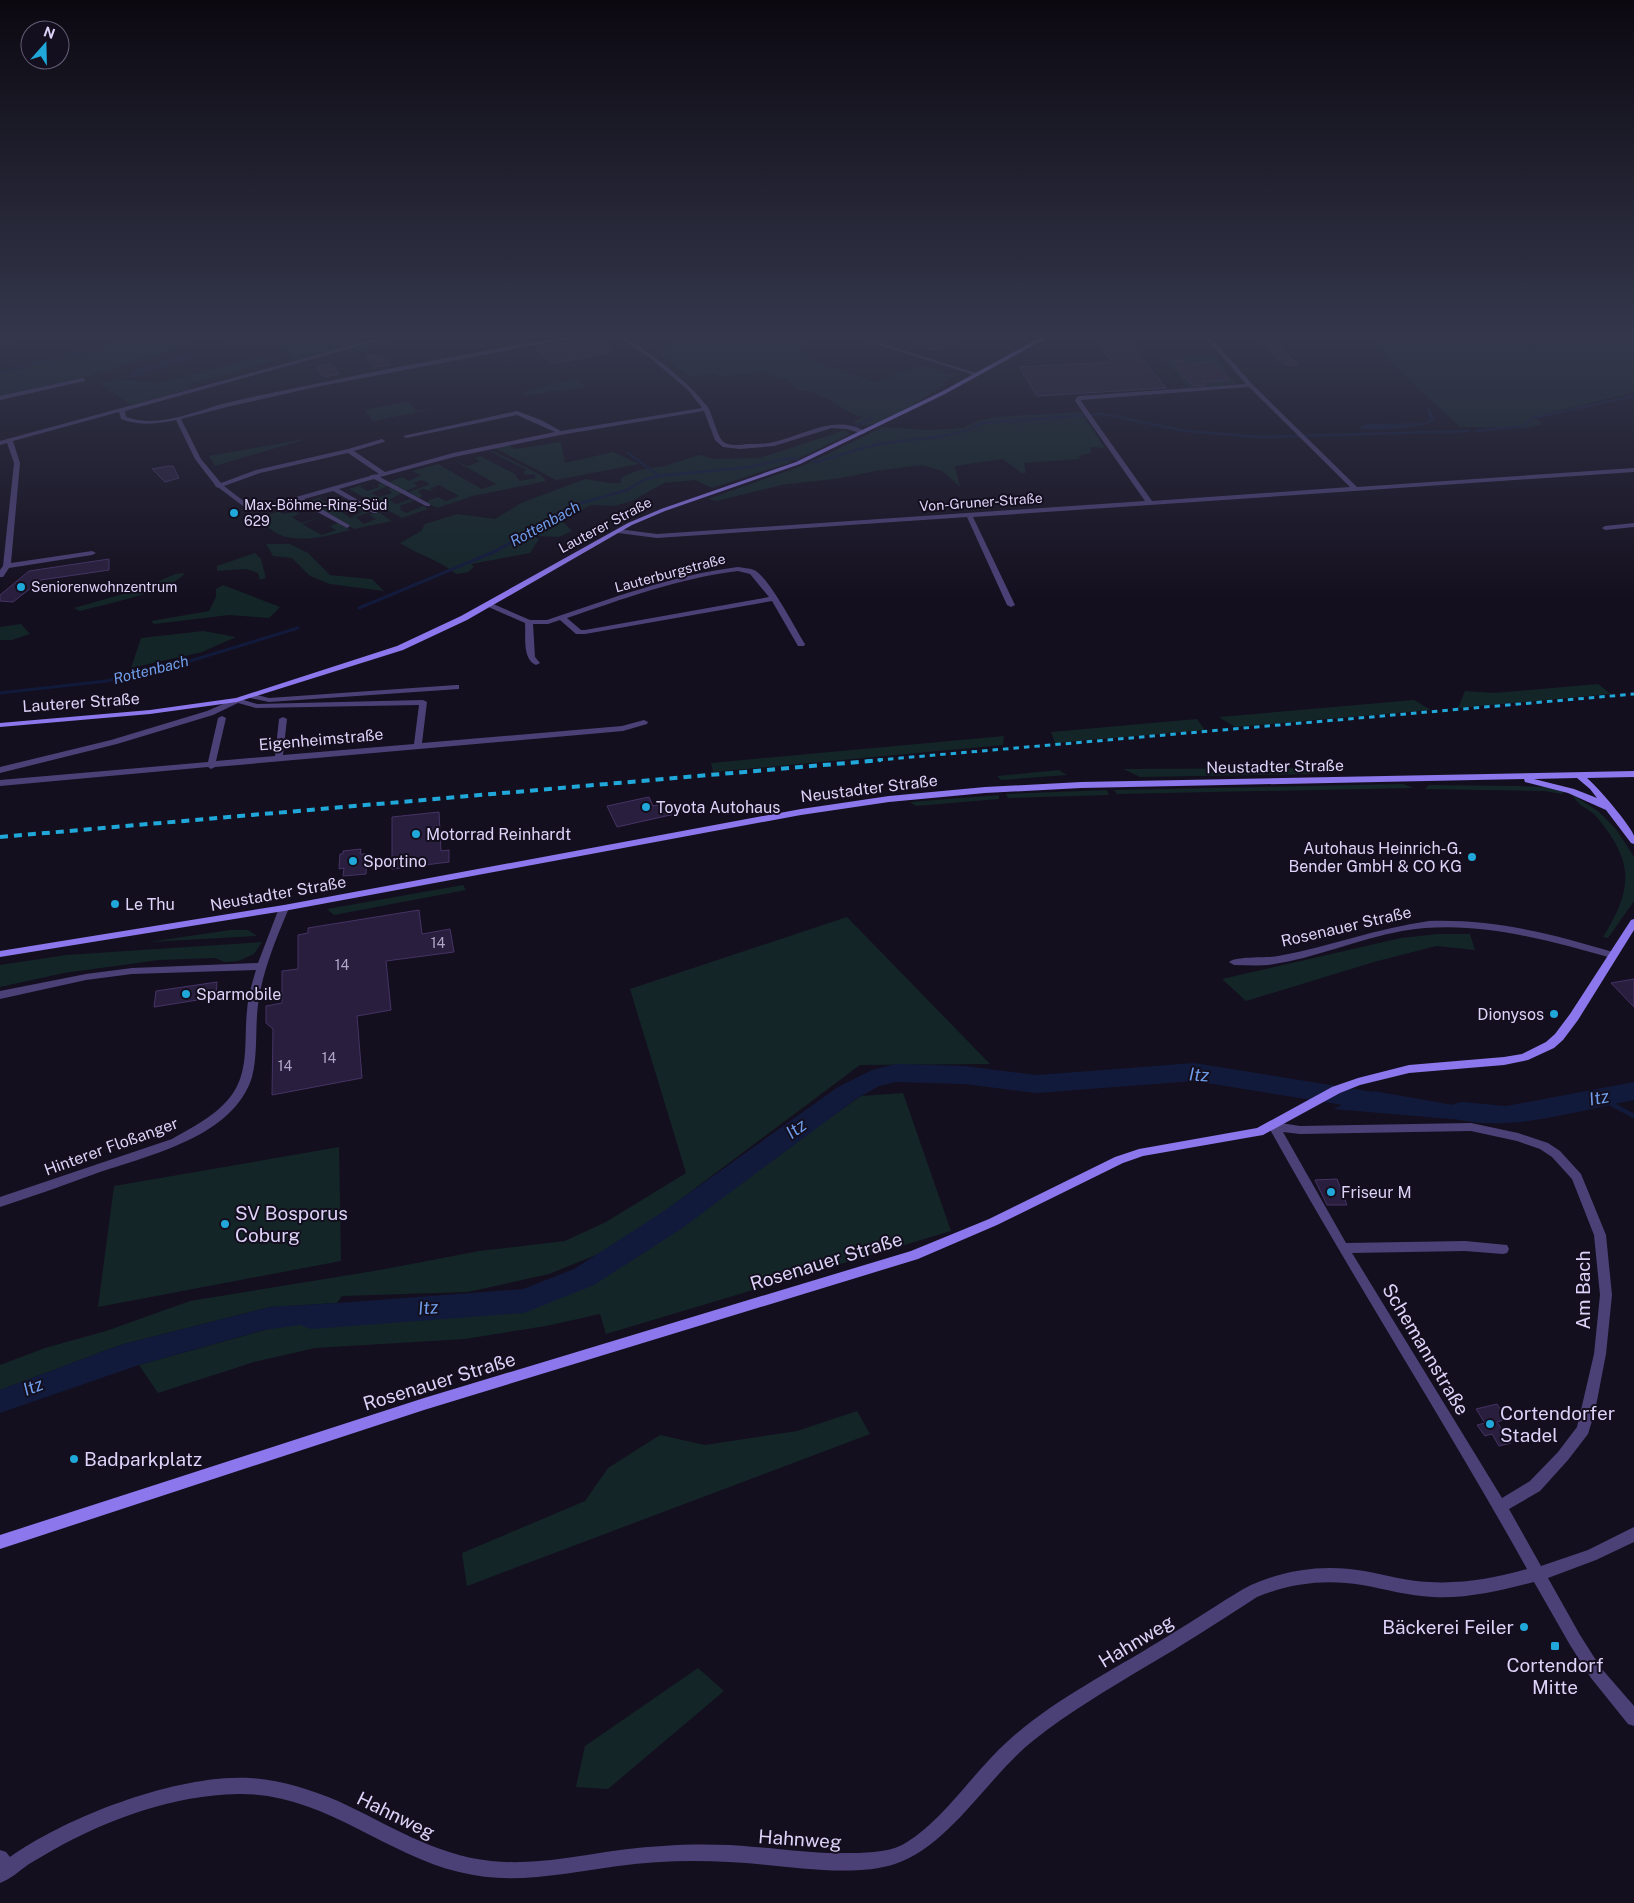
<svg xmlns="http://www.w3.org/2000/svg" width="1634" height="1903" font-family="'Public Sans',sans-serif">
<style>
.green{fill:#132527}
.water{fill:#121a3b}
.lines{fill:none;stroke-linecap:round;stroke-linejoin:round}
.stream-far2{stroke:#121a3b;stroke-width:2.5}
.stream-far1{stroke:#121a3b;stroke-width:3}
.stream{stroke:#121a3b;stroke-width:4.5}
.river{fill:#121a3b;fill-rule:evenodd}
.building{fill:#291e3d;stroke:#453365}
.street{fill:#4c4177;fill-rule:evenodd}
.secondary{fill:#8d77ec;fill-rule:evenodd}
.rail-far1{stroke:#1fa8d9;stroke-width:3;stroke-dasharray:5.5 5;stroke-linecap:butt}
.rail{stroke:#1fa8d9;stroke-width:4;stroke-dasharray:8 6;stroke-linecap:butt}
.poi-dot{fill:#1fa8d9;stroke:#140f1e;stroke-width:2}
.labels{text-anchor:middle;stroke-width:4;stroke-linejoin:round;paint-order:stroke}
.far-street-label{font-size:14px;fill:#ddd3f9;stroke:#140f1e}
.far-poi-label{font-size:14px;fill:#ddd3f9;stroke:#140f1e;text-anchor:start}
.number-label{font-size:14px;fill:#b0a6ca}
.far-water-label{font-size:15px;font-style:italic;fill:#6f9deb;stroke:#140f1e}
.street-label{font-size:16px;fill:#ddd3f9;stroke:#140f1e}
.poi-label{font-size:16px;fill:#ddd3f9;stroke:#140f1e;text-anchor:start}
.water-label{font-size:18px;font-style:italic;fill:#6f9deb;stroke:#140f1e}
.near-poi-label{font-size:19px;fill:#ddd3f9;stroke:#140f1e;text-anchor:start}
.near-street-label{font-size:19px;fill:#ddd3f9;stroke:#140f1e}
</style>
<rect width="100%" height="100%" fill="#140f1e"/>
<!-- green -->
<path class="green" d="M156 335H174L192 344 90 376 0 396V374Z
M251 335H350L365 342 296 361 281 346 221 342Z
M400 335H413L389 343 390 345 342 355 338 353Z
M692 335H825L828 336 806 344 808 345 802 347 801 356 875 382 921 365 955 376 941 383 945 385C922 398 889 424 863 426L853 422 863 417C839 412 824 388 797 390L788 379 772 377 765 372 719 377 716 374 690 377 657 352 669 350 664 345Z
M1366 335H1440L1555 349 1450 335H1617L1634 337V392L1534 417 1543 424 1525 428 1460 427 1402 373Z
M1215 356 1236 384 1188 388 1164 358Z
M260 357 282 359 194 383 188 389 131 405 99 383 117 379 159 383Z
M575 378 586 387 528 395 523 392Z
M408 402 416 411 443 407 373 421 365 410Z
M1081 412 1105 448 1091 447V453L1078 456 1081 459 1024 463 1026 473H1021L1003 459 955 466 960 487 942 471 922 465 876 471 842 478 782 485 716 501 708 499 807 464 883 427 929 430 963 428 978 421 996 417Z
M845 430 850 434 789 463 712 488 695 480 664 483 632 501 614 506 591 505 562 521 572 531 559 537 534 536 539 539 530 553 471 564 474 567 468 572 456 574C440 560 418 555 400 543L421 531 425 524 457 514 495 519 521 503 585 479 609 483H620L622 477 639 470 665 466 699 455 714 459 760 458Z
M306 439 215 466 209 456Z
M561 442 565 463 613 452 639 464 556 480 495 448 509 445 515 449Z
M493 451 541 475 546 481 473 496 437 508 427 503 429 500 438 497 446 501 459 496 439 485 430 489 436 492 422 489 418 491 423 496 419 498 409 492 430 484 422 480 413 483 418 486 406 491 389 482 402 477 409 481 421 475 412 471 438 464 482 489 496 484 454 460 468 466 480 461 475 458 480 456 515 474 519 481 536 478 534 474 525 475 523 472 527 470 491 452Z
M371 482 360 487 368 491 379 487 378 484 382 483 388 486 371 493 380 497 392 493 388 489 391 488 402 493 389 500 396 504 411 499 414 501 399 506 402 508 400 509 406 513 423 506 428 509 402 518 349 489Z
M322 497 320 499 326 503 330 502 334 504 330 506 337 510 343 508 347 510 342 512 350 518 362 512 357 508 362 507 370 512 356 517 364 524 376 519 369 515 378 512 392 521 354 529 308 501Z
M283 510 280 512 283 514 296 512 299 514 292 517 301 523 324 516 302 524 322 535 336 530 330 526 338 523 350 530C328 536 302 543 280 535 272 532 264 523 258 518Z
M266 544H290L308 553 330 575 372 579 384 591 330 584 310 576 292 558 273 556Z
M255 553 261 559 266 578 260 580 258 573 246 569 217 571V566Z
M185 573C172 591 102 605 80 611L74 608 144 588 175 574Z
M223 585 280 607 269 618 229 615 154 624 151 621 209 611 216 597V589Z
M21 624 30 634 12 640H0V627Z
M203 631 236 637 202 652 131 668 141 638Z
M1598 684 1611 694 1458 708 1465 691 1494 693Z
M1414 700 1431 710 1235 727 1219 717Z
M1197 719 1205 730 1055 743 1051 732Z
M1004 736 1003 745 713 772 711 763Z
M1311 768 1316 774 1140 777 1123 769Z
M1059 770 1067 775 1001 780 997 776Z
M1403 784 1414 788 1117 794 1114 790Z
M1429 785 1518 786 1550 787 1565 791 1562 794 1544 791 1425 789Z
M1107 790 1109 795 1008 798 1006 794Z
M999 795V799L916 806 910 802Z
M1573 795 1598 811 1616 829 1634 857V901L1608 938 1603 937C1634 887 1634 861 1595 815 1587 808 1577 805 1573 795Z
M463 885 466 890 334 915 327 909Z
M847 917 990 1064 860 1065 618 1246 549 1274 468 1292 342 1296 337 1303 270 1307 120 1345 0 1390V1365L45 1348 106 1331 190 1301 380 1270 479 1251 565 1241 606 1222 686 1173 630 989Z
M230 930H248L257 936 149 942Z
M1438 934H1470L1475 950 1436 946 1374 962 1246 1001 1222 979 1401 938Z
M262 942 254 954 238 961 225 962 215 958 159 960 64 973 0 987V965L66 955Z
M903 1093 951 1231 606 1334 600 1314 546 1326 465 1339 315 1348 254 1362 158 1393 139 1365 279 1326 344 1319 462 1317 544 1304 590 1286 861 1096Z
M339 1147 341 1261 98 1307 114 1186Z
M857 1411 870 1434 467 1586 462 1553 585 1501 608 1468 660 1435 705 1445 797 1431Z
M698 1668 724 1691 608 1789 576 1787 585 1746Z"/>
<!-- water -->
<path class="water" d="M185 353 192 355 194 358 134 377H129L132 371Z
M1427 408 1430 409 1435 420C1428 428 1369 432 1357 428L1368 424 1425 423 1430 420Z
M1374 1091 1487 1111 1496 1109 1486 1122 1333 1109Z
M337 1303 344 1319 264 1330 139 1365 0 1413V1390L120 1345 270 1307Z"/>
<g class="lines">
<!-- stream-far2 -->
<path class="stream-far2" d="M0 346 17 342 22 335
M0 372 150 335
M854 427 871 418
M1476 431 1524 426 1533 418 1634 396
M628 453 659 476
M812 461 817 462C838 456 859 448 880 444 916 437 949 441 982 423L1103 414 1186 431 1261 437 1469 431
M543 524 578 504 627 490 644 480 659 476 750 467 786 459H798"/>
<!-- stream-far1 -->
<path class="stream-far1" d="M359 608 496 551 545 523
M0 693 106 681 157 671 298 628"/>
<!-- stream -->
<path class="stream" d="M1602 1099 1634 1116"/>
<!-- river -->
<path class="river" d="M1194 1063 1386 1094 1395 1096 1399 1103 1395 1110 1386 1112 1194 1081 1037 1093 964 1084 896 1082 879 1086 856 1099 681 1229 594 1285 524 1313 312 1329 302 1326 298 1317 302 1308 312 1305 523 1289 574 1269 661 1213 838 1087 872 1070 896 1064 964 1066 1037 1075Z
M1634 1082V1100C1580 1110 1506 1134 1453 1118L1449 1111 1453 1104 1462 1102 1506 1106Z"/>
</g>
<!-- building -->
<path class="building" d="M904 335H968V339L951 343 955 346 929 350Z
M1098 335H1123L1166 388 1037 396 1019 367 1112 362 1097 343 1104 342Z
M592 338 607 344 613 352 552 364 535 348Z
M1272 339 1298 365H1284L1259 340Z
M380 354 390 365 375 367 366 357Z
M1184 360 1187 364 1213 362 1229 380 1203 382 1206 385 1193 386 1172 361Z
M331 364 340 374 324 377 316 367Z
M169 466H173L179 478 165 482 152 469Z
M109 559V570L41 580 13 602 0 601V595L29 571Z
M649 797 653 806 669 802 675 814 617 827 607 806Z
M439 812 441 851 449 850V862L392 869V817Z
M361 849 360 854H367L366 874 343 876 344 868 339 869 340 854H343V851Z
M419 910 422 934 450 929 454 952 386 961 391 1010 357 1016 362 1078 272 1095 273 1029 266 1023V1006L282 1003V971L298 969V935L308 933V928Z
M1634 979V1007L1611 983Z
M217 982 216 997 154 1007 156 991Z
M1337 1179 1347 1205H1327L1315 1180Z
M1497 1404 1507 1419 1497 1422 1511 1443 1499 1446 1492 1434 1485 1436 1477 1425 1485 1423 1476 1409Z"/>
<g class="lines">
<!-- street -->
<path class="street" d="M390 335H399L125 411 126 417C158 429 195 411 226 403 255 396 285 390 315 384 402 365 489 350 576 335H588L316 387 227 407 181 419 201 459 221 483 256 470 348 449 382 439 385 441 384 442 354 451 385 472 453 453 555 432 517 415 406 438 403 436 517 411 541 420 561 431 702 408 688 390 650 358 615 335H622C653 355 683 376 707 406 713 414 717 439 725 443 731 446 741 445 748 444 756 444 766 444 774 442 804 435 837 413 866 432L863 434 847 429 832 428 774 446 740 449 723 447 715 440 704 411 560 435 454 457 380 477 430 504V506H426L374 479 339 489 377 511V513H373L333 491 304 499 349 525 350 526 347 528 297 501 251 512 219 488 216 487 215 485 195 459 176 420C157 424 140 426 121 419L119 412 13 441 20 463 11 563 92 551 96 553 92 555 9 568 3 577H0V570L3 566 14 463 7 443 0 445V441ZM348 453 379 474 371 475 370 476 254 509 224 486 260 473Z
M847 335H855L979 374 974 375Z
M1203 335H1209L1252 384 1357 487 1634 468V472L973 517 1015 605 1011 607 1007 605 967 517 657 538 618 533 615 531 618 529 657 534 1145 501 1075 401 1076 398 1079 396 1246 384ZM1249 387 1350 487 1152 501 1081 401V400Z
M83 378 85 379V381L0 400V396Z
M1634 523V527L1605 530 1602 528 1605 526Z
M738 567C743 568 749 568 754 570 769 577 795 628 805 644L804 646H798L772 601 585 634H576L560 620 548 624H533L535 657 540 663 536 665C522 659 526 637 525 623L484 605 488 603H491L530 620H547C610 599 673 575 738 567ZM738 571 750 574 769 597 585 630H581L567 618C623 599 679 578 738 571Z
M456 685H459V689L269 702 250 698 249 696 253 694 269 698Z
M237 698 257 704 423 700 427 702 422 743 622 726 644 720 648 722 647 724 623 731 215 767 211 769 208 767 0 786V780L208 762 218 718 222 716 226 718 216 761 275 756 279 719 283 717 287 719 283 755 414 744 419 705 256 708 238 703 213 715 117 744 0 773V767L111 740 207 711Z
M284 905 289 908C276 939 262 972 258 1005 255 1029 258 1054 252 1077 234 1136 151 1155 100 1172 67 1184 34 1196 0 1207V1197L172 1139C195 1126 221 1113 235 1090 249 1066 244 1037 247 1011 248 997 252 983 256 970L132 974 86 980 0 999V991L86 974 132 968 258 963 279 908Z
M1429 921C1495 919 1553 934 1616 953L1617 955 1612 958C1543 939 1474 919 1402 931 1357 939 1314 959 1268 965 1257 966 1245 965 1234 965L1229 962C1234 956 1267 958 1278 956 1329 947 1377 928 1429 921Z
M1274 1122 1300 1126 1471 1123 1518 1133 1548 1143 1560 1151 1581 1174 1606 1235 1612 1295 1606 1354 1595 1411 1588 1434 1568 1460 1540 1491 1509 1509 1541 1566 1588 1550 1634 1527V1542L1596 1560 1548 1578 1580 1635 1601 1668 1634 1706V1726L1628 1724 1591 1678 1570 1645 1534 1582C1501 1590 1467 1599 1433 1597 1409 1596 1385 1589 1362 1585 1326 1579 1291 1583 1257 1597 1220 1621 1183 1645 1145 1667 1107 1690 1069 1712 1034 1740 989 1775 950 1846 895 1864 849 1879 778 1864 729 1862 692 1860 655 1861 618 1866 564 1873 513 1886 459 1872 382 1853 321 1792 238 1794 174 1795 108 1819 53 1850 45 1855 37 1859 29 1864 19 1871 11 1879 0 1883V1850L6 1852 10 1857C68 1816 178 1774 250 1778 281 1780 309 1789 338 1801 388 1824 434 1855 491 1861 548 1867 606 1848 663 1846 693 1844 724 1844 754 1847 784 1849 814 1854 845 1853 862 1853 886 1853 902 1845 942 1823 973 1772 1008 1741 1052 1701 1108 1673 1160 1641 1178 1630 1197 1618 1216 1606 1227 1599 1239 1591 1251 1585 1287 1569 1326 1564 1364 1571 1386 1575 1407 1581 1429 1582 1462 1584 1496 1578 1527 1569 1444 1420 1351 1276 1268 1126L1270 1123ZM1471 1131 1517 1141 1540 1149 1552 1157 1572 1179 1594 1235 1600 1295 1594 1354 1577 1427 1558 1452 1530 1481 1502 1498 1352 1253 1465 1251 1503 1254 1507 1253 1509 1249 1507 1245 1465 1241 1346 1243 1283 1132 1300 1134Z"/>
<!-- secondary -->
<path class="secondary" d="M1045 335H1052L945 394 800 464 665 511 632 525 467 620 403 650 237 702 150 714 0 727V723L150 710 236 698 397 646 461 616 628 523 661 509 796 462 941 392Z
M1634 771V777L1587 778C1596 785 1632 827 1634 836 1634 838 1634 841 1634 844L1631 843 1606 810 1568 793 1525 782 1524 779 1081 788 985 793 889 802 801 815 284 911 0 957V951L284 905 801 809 889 796 985 787 1081 782ZM1577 778 1590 789 1597 798 1574 789 1534 779Z
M1634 919V930L1578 1020 1563 1040 1554 1048 1528 1060 1504 1065 1409 1073 1360 1085 1340 1093 1263 1135 1143 1156 1123 1163 997 1225 918 1259 424 1410 0 1549V1535L424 1398 911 1251 989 1219 1115 1157 1139 1149 1257 1128 1332 1087 1358 1078 1409 1065 1504 1057 1522 1054 1546 1042 1555 1034 1570 1014 1631 920Z"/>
<!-- rail-far1 -->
<path class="rail-far1" d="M867 761 1634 694"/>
<!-- rail -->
<path class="rail" d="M0 837 881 760"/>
</g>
<!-- sky -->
<linearGradient id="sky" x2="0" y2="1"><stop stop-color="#0b0810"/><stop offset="0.56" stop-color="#34374c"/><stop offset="1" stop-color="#34374c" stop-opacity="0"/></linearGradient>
<rect width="1634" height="601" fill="url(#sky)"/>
<!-- markers -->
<g class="poi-dot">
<circle cx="234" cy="513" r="5"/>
<circle cx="21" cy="587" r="5"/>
<circle cx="646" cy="807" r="5"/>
<circle cx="416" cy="834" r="5"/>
<circle cx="1472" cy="857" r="5"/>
<circle cx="353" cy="861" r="5"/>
<circle cx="115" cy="904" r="5"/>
<circle cx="186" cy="994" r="5"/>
<circle cx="1554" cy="1014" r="5"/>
<circle cx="1331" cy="1192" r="5"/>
<circle cx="225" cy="1224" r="5"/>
<circle cx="1490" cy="1424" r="5"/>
<circle cx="74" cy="1459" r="5"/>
<circle cx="1524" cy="1627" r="5"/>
<rect x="1550" y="1641" width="10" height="10" rx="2.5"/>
</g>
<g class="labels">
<!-- far-street labels -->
<g class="far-street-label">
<text transform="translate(981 502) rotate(-4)" y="5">Von-Gruner-Straße</text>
<text transform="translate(605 525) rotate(-28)" y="5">Lauterer Straße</text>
<text transform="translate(670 573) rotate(-15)" y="5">Lauterburgstraße</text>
</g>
<!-- far-poi labels -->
<g class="far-poi-label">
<text x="244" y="510">Max-Böhme-Ring-Süd<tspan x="244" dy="16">629</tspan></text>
<text x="31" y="592">Seniorenwohnzentrum</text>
</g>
<!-- number labels -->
<g class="number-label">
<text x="438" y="948">14</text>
<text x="342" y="970">14</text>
<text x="329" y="1063">14</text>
<text x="285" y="1071">14</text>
</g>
<!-- far-water labels -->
<g class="far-water-label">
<text transform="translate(545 524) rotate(-29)" y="5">Rottenbach</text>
<text transform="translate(151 670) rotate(-14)" y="5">Rottenbach</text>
</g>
<!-- street labels -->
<g class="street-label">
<text transform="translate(81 702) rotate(-4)" y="6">Lauterer Straße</text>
<text transform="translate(321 739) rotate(-5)" y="6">Eigenheimstraße</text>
<text transform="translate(1275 766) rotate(-1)" y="6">Neustadter Straße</text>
<text transform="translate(869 788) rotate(-7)" y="6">Neustadter Straße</text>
<text transform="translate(278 893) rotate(-10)" y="6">Neustadter Straße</text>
<text transform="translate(1346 926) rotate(-13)" y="6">Rosenauer Straße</text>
<text transform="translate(111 1146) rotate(-20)" y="6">Hinterer Floßanger</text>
</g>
<!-- poi labels -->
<g class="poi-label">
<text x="656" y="813">Toyota Autohaus</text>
<text x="426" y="840">Motorrad Reinhardt</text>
<text x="1462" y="854" text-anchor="end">Autohaus Heinrich-G.<tspan x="1462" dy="18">Bender GmbH &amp; CO KG</tspan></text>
<text x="363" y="867">Sportino</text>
<text x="125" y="910">Le Thu</text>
<text x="196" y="1000">Sparmobile</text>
<text x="1544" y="1020" text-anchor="end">Dionysos</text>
<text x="1341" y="1198">Friseur M</text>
</g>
<!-- water labels -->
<g class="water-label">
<text transform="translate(1199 1075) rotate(4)" y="6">Itz</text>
<text transform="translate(1599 1098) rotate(-11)" y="6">Itz</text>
<text transform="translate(796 1129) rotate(-36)" y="6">Itz</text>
<text transform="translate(428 1308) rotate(-4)" y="6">Itz</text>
<text transform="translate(33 1387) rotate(-22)" y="6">Itz</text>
</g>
<!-- near-poi labels -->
<g class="near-poi-label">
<text x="235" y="1220">SV Bosporus<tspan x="235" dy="22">Coburg</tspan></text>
<text x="1500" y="1420">Cortendorfer<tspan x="1500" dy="22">Stadel</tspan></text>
<text x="84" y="1466">Badparkplatz</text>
<text x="1514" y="1634" text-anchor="end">Bäckerei Feiler</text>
<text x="1555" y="1672" text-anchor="middle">Cortendorf<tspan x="1555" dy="22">Mitte</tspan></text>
</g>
<!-- near-street labels -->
<g class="near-street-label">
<text transform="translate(826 1261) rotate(-17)" y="7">Rosenauer Straße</text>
<text transform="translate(1583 1290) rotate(-90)" y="7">Am Bach</text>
<text transform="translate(1426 1349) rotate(59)" y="7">Schemannstraße</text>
<text transform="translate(439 1381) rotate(-17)" y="7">Rosenauer Straße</text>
<text transform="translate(1136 1641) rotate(-31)" y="7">Hahnweg</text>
<text transform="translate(396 1815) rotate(26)" y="7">Hahnweg</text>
<text transform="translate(800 1839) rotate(4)" y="7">Hahnweg</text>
</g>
</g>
<!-- north arrow -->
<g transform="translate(45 45) rotate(20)"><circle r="24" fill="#140f1e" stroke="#645d76"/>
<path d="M0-4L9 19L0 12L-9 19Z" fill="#1fa8d9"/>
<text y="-8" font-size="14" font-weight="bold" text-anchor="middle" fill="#ddd3f9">N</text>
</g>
</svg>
